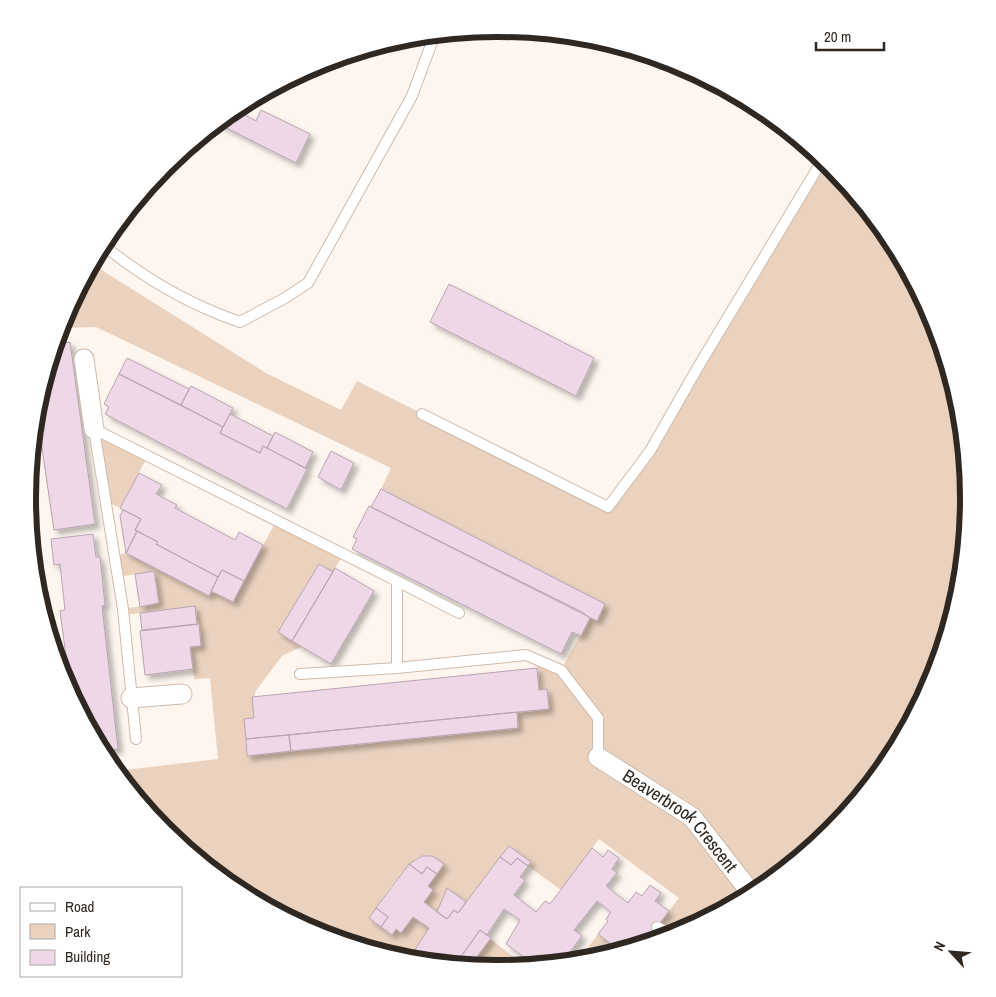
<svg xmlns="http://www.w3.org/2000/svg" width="996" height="997" font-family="'Archivo Narrow',sans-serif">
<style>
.green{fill:#ead2bf}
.building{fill:#eed8e8;stroke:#b8a3b2;filter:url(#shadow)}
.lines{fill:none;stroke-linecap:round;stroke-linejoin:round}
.lane-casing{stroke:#cebaab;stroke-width:12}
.street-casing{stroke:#cebaab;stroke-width:21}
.lane{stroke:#fff;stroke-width:10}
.street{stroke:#fff;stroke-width:19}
.labels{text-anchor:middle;stroke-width:4.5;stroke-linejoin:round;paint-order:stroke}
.street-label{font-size:18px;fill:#2f2721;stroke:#fff}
.rim{fill:none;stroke:#2f2721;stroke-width:6}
</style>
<defs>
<filter id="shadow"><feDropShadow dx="4.5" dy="4.5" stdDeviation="2.5" flood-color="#0004"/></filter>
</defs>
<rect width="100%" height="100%" fill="#fef5ef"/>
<!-- green -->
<path class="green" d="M823 160 889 237 933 319 960 407 968 499 959 591 933 679 889 760 830 831 759 890 678 933 645 943 679 898 599 839 561 890 528 866 531 862 509 846 466 902 447 889 437 912 424 902 433 890 428 886 443 864C436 859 431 854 422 856 407 859 379 905 369 918L391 935 396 929 401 933 413 917 429 928 414 951 429 962 406 960 318 933 236 890 165 831 116 771 218 759 210 678 194 679 190 647 201 645 195 607 123 615V609L159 603 154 571 118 577 114 556 126 553 209 595 211 591 233 602 277 519 344 553 333 572 319 564 278 632 301 647 282 656 255 692V696L252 697 254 718 244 719 247 756 518 728 517 712 549 709 547 689 539 690 537 668 539 661 561 670 590 618 597 620 605 604 381 489 391 468 96 327 60 328 92 264 266 373 341 410 357 381 608 507 650 451Z
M94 429 148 456 120 508 105 501Z
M29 480 46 620C33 578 25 524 29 480Z
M598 934 620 951 578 961Z
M490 939 526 966 498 969 470 966Z"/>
<!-- building -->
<path class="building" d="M234 109 256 121 261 110 310 134 296 163 217 123Z
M449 284 594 358 576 396 430 322Z
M57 340V344L70 342 95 524 54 530 36 407Z
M127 358 189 389 181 405 119 374Z
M119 374 223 427 220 433 260 453 263 446 307 469 287 509 105 414 109 407 104 404Z
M191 386 233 408 223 427 181 405Z
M230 414 273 436 267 448 263 446 260 453 220 433Z
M275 432 313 452 305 468 267 448Z
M331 451 354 463 341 490 318 477Z
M139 473 162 485 156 494 177 505 175 508 235 540 239 532 263 545 244 581 222 570 218 577 156 544 158 542 135 530 141 519 120 508Z
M381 489 605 604 597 621 371 507Z
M369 506 582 612 590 618 581 636 572 632 561 654 352 549 357 539 353 537Z
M123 510 141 519 135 530 137 531 126 553 120 516Z
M137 531 158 542 156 544 218 577 209 596 126 553Z
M93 534 96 557H100L105 605 102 606 118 749 102 751 71 694 60 611 65 610 60 564 54 565 51 539Z
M319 564 333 572 292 641 278 632Z
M335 568 374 591 331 664 292 641Z
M222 570 244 581 233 602 211 591Z
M154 571 159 603 140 607 135 574Z
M195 606 197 624 142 630 140 613Z
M199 624 201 646 190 647 193 669 145 675 140 631Z
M537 668 539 690 547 689 549 709 246 739 244 719 254 718 252 697Z
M517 712 518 728 291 751 289 735Z
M289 735 291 751 247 756 246 739Z
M509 846 531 862 528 866 517 858 511 865 500 857Z
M592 848 603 857 608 850 619 858 612 869 617 873 606 886 628 903 636 892 642 896 650 885 661 893 655 901 669 911 645 943 620 951 598 934 608 921 606 919 611 912 597 901 574 930 582 936 562 963 535 965 506 944 520 920 504 909 487 935 480 930 455 965 429 962 414 951 429 928 413 917 401 933 396 929 392 935 381 927 388 917 376 908 409 864 422 874 427 867 437 874 428 886 433 890 424 902 447 919 454 910 458 913 500 857 511 865 517 858 528 866 520 877 525 880 514 895 536 912 545 901 550 904Z
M422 856H432L444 864 437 874 427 867 422 874 409 864Z
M447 888 466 902 458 913 454 910 447 919 437 912Z
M376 908 388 917 381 927 369 918Z
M480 930 491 938 470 966 455 965Z"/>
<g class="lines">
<!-- lane casing -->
<g class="lane-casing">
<path id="lane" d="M103 245C144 278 190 305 240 322L285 298 308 283 412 96 435 34
M422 414 608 507 650 451 698 367 820 164 821 158
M397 581 459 613
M300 674 397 668
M136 739 123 609 94 429 397 581V668L526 655 561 670 598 718V757
M657 927 672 935"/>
</g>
<!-- street casing -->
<g class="street-casing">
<g id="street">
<path d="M84 359 94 429"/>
<path d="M131 698 182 694"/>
<path id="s1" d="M598 757 692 817 752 894"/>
</g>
</g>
<!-- lane -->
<use href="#lane" class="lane"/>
<!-- street -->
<use href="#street" class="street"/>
</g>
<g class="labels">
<!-- street labels -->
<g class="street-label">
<text dy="6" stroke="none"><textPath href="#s1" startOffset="105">Beaverbrook Crescent</textPath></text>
</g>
</g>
<!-- crop -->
<path d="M0 0H996V997H0ZM497 37H499A461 461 0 0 1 960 498V499A461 461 0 0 1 499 960H497A461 461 0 0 1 36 499V498A461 461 0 0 1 497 37Z" fill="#fff" fill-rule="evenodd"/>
<path class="rim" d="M497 37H499A461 461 0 0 1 960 498V499A461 461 0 0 1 499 960H497A461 461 0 0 1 36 499V498A461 461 0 0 1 497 37Z"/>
<!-- legend -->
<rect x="20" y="887" width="162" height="90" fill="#ffffff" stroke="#aca9a6"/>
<rect x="30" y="903" width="25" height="8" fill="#ffffff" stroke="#aca9a6"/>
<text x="65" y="912" font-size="15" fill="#2f2721">Road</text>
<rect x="30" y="924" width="25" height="15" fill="#ead2bf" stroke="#aca9a6"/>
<text x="65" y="937" font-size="15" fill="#2f2721">Park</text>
<rect x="30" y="950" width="25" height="15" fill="#eed8e8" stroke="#aca9a6"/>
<text x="65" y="962" font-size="15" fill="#2f2721">Building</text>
<!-- north arrow -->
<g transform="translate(951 952) rotate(296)" stroke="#ffffff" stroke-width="4" paint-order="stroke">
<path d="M0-4L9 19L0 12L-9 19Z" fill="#2f2721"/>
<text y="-8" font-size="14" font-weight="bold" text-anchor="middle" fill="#2f2721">N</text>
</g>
<!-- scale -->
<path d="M816 42v8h68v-8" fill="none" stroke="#2f2721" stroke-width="2.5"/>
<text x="824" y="42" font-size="15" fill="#2f2721" stroke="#ffffff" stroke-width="4" paint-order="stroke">20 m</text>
</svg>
